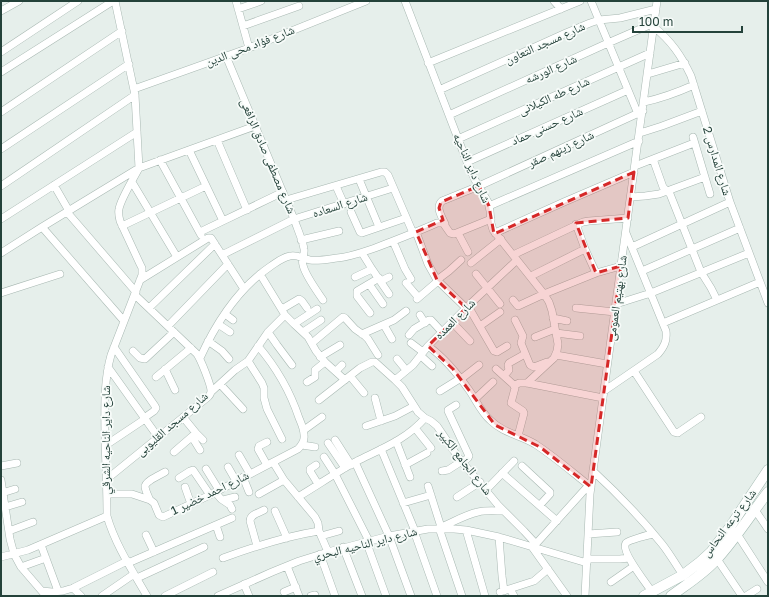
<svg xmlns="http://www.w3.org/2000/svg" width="769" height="597" font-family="'Golos Text','Noto Naskh Arabic',sans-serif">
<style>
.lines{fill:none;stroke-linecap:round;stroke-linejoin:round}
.minor-casing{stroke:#a8b8b2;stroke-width:8}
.secondary-casing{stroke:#a4bbb3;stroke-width:11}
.minor{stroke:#fff;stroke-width:7}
.secondary{stroke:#fff;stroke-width:10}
.marked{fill:#d62828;fill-opacity:0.2;stroke:#d62828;stroke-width:3;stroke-dasharray:8 5;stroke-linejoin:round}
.labels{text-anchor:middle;stroke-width:3.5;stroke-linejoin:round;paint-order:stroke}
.street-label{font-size:12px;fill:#24423a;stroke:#f7fbf9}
</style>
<rect width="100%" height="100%" fill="#e6efeb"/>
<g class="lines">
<!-- minor casing -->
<g class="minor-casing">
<path id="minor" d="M115 1 135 95 139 168
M236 1 249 48
M405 1 467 162 475 180 488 202 490 211 491 223 493 230 544 294 549 302 552 311 558 344 557 351 554 358 527 383
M554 1 561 9
M591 1 638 114
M238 9 261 1
M1 11 19 1
M243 26 299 6
M654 27C671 41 681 55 691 76L730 202 768 303
M1 52 78 1
M226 56 294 219C297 228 303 241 304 249 305 255 301 259 303 265 305 275 317 291 323 300
M428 63 580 1
M1 72 113 1
M648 74 685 63
M134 89 249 48 366 1
M439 90 566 33 590 23 599 20 620 18 656 9
M644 102C663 98 676 93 694 85
M1 112 122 31
M449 115 608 43 654 23
M640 133 662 126 702 111
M693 137 710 194
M458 139 650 53
M217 140 247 210
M1 149 129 64
M189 150 223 221
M653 159 663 187 670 194 701 272 711 288 717 300
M160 160 201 235
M467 162 628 90
M635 166 694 143
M139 168C134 178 121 198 119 209 118 213 119 217 120 221L140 264 142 268V275L111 355C103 383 105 413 105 441 106 466 107 491 107 516 115 544 132 570 147 596
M359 179 379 227
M132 182 177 257
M54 185 69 211
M1 186 135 95
M336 186 344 204
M631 197 645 196 659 194 705 177
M286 200 381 172H385L388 175 413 233
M489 206 639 141
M67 212 136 292
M351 212 360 232 362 233 406 218
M1 219 137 132
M445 224C442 217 435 207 442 201L479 186 643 111
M576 224 585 249 596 273
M122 226 206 186
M42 227 124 321
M200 232 283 192
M416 232 428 264 437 280 466 308
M458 233 468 252
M495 233 564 202 634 172
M301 240 339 231
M393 241 405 269 411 279
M632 247 730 202
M1 253 42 227 139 168 255 126
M362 253 372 269 389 294
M222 255 294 219 393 188
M513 255 583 222 589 221 628 218
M471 263 501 239
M642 271 740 228
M260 274 285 315 294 324 308 337 316 351 325 362 345 380
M476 274 500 304
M531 276 585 249
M355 277 372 269
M140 280 208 238H211L244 289
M437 280 449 271 461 260
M381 281 389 277
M406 283 418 297
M369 284 383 304
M1 293 60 274
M417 299 438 281
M513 300 517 305 518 306 544 294 596 273 621 266
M616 304 651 293 749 253
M468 306 494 351 497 352 507 346
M149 308 215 244
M576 308 615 312
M282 309 299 299 302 301 307 308
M370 313 357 296V291L379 278
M225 314 233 320
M420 315 425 323
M553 318 567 321
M515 320 523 336 521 343 530 365 534 367 547 362
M452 322 470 341
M663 323 760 282
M218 324 230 332
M294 324 317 309
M384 325 392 339
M168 326 228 264
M480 326 500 312
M268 332 277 345 292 365
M303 332 321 320
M556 333 580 336
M362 334 394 320 406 311
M409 335 414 329 429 320H431L442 332
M535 337 555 329
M208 341 222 351 229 359
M312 343 343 317 345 318 355 329 365 336 368 339 378 355
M411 343 423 352
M428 346C445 358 457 373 469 390 476 400 481 412 490 420 503 433 520 435 535 444 555 457 573 473 591 487
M114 347 155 406 156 408 154 411 144 418
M133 351 140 358 145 359 174 332
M556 355 607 364
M421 356 432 366
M320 357 340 345
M200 358C216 323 238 288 271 266 277 262 283 257 290 256 297 254 303 259 310 260 319 261 329 259 337 258 350 257 363 252 375 248 396 240 417 232 437 223H443L450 233 454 234 491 219
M397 359 406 370
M248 361 262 383 264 388V398L267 409 282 439
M108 367 158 437
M165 369 175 390
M496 369 515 386V388L511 403 523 411 524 413 518 436
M336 371 342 365
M634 371 674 432 678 433 679 432 701 417
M350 376 364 393
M504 376 509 370 508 365 509 363 525 354
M156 377 191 348
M461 379 479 365
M395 380 413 365 428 346 468 306 517 260
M307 382 315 377V370L325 362
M220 384 243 409
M514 386 519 383H527L603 398
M440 391 461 378
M604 391 658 354C665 346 667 340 666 331L626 233
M211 392 235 370 248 361 268 332 285 315
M375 398 381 421
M475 399 493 382
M319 400 360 368 372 362H375L395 380 402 387 418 412 425 418 431 421 437 426 458 457 498 505 524 531 536 544
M456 405 448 410V411L469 456 468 458 463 462
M183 417 196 433 203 440
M366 426 395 416 414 406
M415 428 431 448
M304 430 322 417
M192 437 200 450
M335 440 351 465
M396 441 410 477
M328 443 345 468
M106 445 145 419
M302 445 315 447
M381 449 415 531
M174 452 196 433
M239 455 250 474
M324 457 335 474 369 541
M273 462 284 480 315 517 318 523 319 531 328 552
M355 462 389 536 411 596
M267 465 258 449 259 446 267 442
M316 465 310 469V471L318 484
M405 465 427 453
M1 466 17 463
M522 466 550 492V494L540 505
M228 467 236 481
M206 469 219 490
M442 471 448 470 462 461
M593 471C618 494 641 518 662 544 670 554 676 565 683 575
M502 473 557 521
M243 477 249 492
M179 478 190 471 193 470 210 495
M107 479 208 397C210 395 211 394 211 391 211 385 201 360 197 354L135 295
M1 480 10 539 14 554 21 567 46 596
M428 486 441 527
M185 487 191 504
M486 490 514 461
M215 492 221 499 230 505 232 509
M2 493 15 489
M107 494H132L150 500 154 503 159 515 163 517 210 495 298 449C302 445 305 441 304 435 304 429 301 423 299 418 290 391 276 367 258 346
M259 494 284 480
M298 497C318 485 337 472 357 461 381 449 407 439 425 418
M457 497 480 482
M150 500C148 496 146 492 145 487 145 481 160 475 165 472
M223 500 235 497
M403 503 431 495
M5 507 22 502
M755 510 768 529
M275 511 287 538
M216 525 220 537
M466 530 485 596
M9 531 33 522
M414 531 437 596
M588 534 617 532
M737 534 768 582
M146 535 154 552
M321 536 339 531
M499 537 502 576 504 591
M366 541 386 596
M41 545 58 591
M257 546 250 521C250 514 259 513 264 510
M534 546 588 486
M343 547 362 596
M532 547 567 596
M320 554 335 596
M1 557 28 550 107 516
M223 558C253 547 287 536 319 531
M587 559H620L629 558
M717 559 742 596
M128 563 232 518
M287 566 299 596
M21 567 46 558
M137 578 204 547
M611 582 634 566
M244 584 249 596
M73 588 81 596
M510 589 514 596
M42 591 52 592 63 591 73 588 127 561
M284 592 296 587
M500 592 534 581 548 569
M652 592C647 584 620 551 626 543 629 540 648 535 653 534
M102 596 134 574
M165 596 213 572
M218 596 272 572 299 561 328 552 389 536 428 529H454L466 530 499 537 587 563
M311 596 315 595
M462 596 439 528C452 523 464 515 478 512 486 510 495 511 503 511
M585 596 590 494 593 471 657 1
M746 596 757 589"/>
</g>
<!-- secondary casing -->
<g class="secondary-casing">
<path id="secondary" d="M644 596 683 575 700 562 711 552 730 527 768 470
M671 596C687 584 704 574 717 559 736 538 751 514 768 492"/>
</g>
<!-- minor -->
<use href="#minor" class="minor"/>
<!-- secondary -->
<use href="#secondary" class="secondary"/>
</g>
<!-- marked area -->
<path class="marked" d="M634 172 628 218 576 223 596 273 621 266 591 487 540 447 495 425 453 369 428 346 466 308 437 280 416 232 443 220 439 208 441 202 479 186 489 206 494 234Z"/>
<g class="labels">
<!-- street labels -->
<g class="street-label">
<text transform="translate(545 43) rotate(-24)" y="4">شارع مسجد التعاون</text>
<text transform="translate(250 46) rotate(-21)" y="4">شارع فؤاد محى الدين</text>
<text transform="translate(551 69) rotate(-24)" y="4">شارع الورشه</text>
<text transform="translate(554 96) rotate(-24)" y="4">شارع طه الكيلانى</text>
<text transform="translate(547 126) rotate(-24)" y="4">شارع حسنى حماد</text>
<text transform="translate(561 149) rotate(-25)" y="4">شارع زينهم صقر</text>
<text transform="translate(268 156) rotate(67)" y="4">شارع مصطفى صادق الرافعى</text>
<text transform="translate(717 161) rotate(73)" y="4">شارع المدارس 2</text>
<text transform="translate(472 168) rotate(66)" y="4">شارع داير الناحيه</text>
<text transform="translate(340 205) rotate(-18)" y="4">شارع السعاده</text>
<text transform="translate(617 298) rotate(-82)" y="4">شارع بهتيم العمومى</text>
<text transform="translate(455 319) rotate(-45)" y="4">شارع العمده</text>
<text transform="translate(172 424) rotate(-41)" y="4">شارع مسجد القليوبى</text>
<text transform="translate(106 440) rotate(-90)" y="4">شارع داير الناحيه الشرقي</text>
<text transform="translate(465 462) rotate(52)" y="4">شارع الجامع الكبير</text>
<text transform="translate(210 493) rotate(-26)" y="4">شارع احمد خضير 1</text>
<text transform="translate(729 523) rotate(-53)" y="4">شارع ترعه النحاس</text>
<text transform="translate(365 544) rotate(-14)" y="4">شارع داير الناحيه البحري</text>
</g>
</g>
<!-- border -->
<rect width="769" height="597" fill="none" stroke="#24423a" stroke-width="4"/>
<!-- scale -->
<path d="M633 26v6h109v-6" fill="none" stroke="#24423a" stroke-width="2"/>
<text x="639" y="26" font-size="12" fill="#24423a" stroke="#f7fbf9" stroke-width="3" paint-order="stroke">100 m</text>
</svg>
